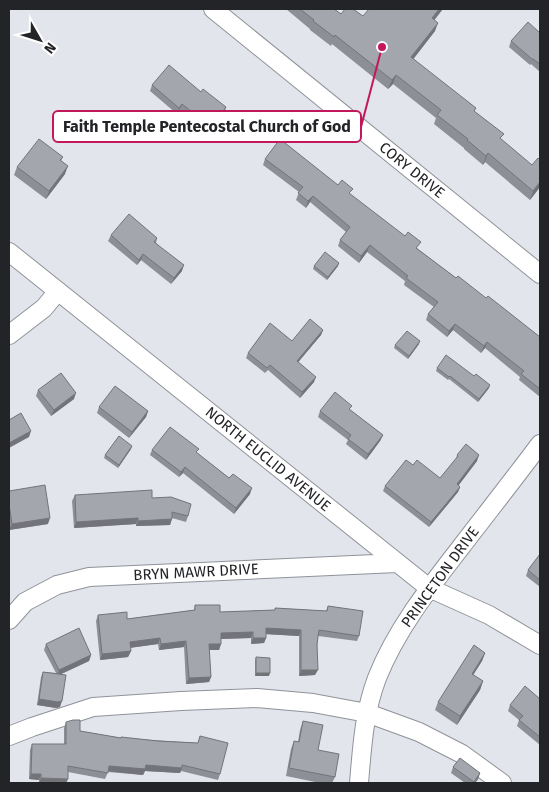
<svg xmlns="http://www.w3.org/2000/svg" width="549" height="792" font-family="'Fira Sans',sans-serif">
<style>
.lines{fill:none;stroke-linecap:round;stroke-linejoin:round}
.minor-casing{stroke:#8f9399;stroke-width:20}
.minor{stroke:#fff;stroke-width:18}
.wall{fill:#8c8f95}
.shaded-wall{fill:#727479}
.building{fill:#a3a6ad;stroke:#727479}
.labels{text-anchor:middle;stroke-width:4.5;stroke-linejoin:round;paint-order:stroke}
.street-label{font-size:15px;fill:#232427;stroke:#fff}
.leader{fill:none;stroke:#c2185b;stroke-width:2}
.callout-dot{fill:#c2185b;stroke:#fff;stroke-width:2}
.callout{fill:#fff;stroke:#c2185b;stroke-width:2}
.callout-label{font-size:16px;text-anchor:middle;font-weight:bold;fill:#232427}
</style>
<rect width="100%" height="100%" fill="#e2e5ec"/>
<g class="lines">
<!-- minor casing -->
<g class="minor-casing">
<path id="minor" d="M213 9 540 274
M9 252 429 588 489 615 540 645
M9 335 44 308 58 291
M9 620 25 602 57 585 89 577 397 563
M9 736 32 727 93 707 181 701 257 698 313 703 367 713 419 732 462 754 502 783
M359 783C362 748 364 712 377 678 396 630 429 588 461 547 487 513 514 479 540 444"/>
</g>
<!-- minor -->
<use href="#minor" class="minor"/>
</g>
<!-- wall -->
<path class="wall" d="M286 9H334L341 14 363 16 434 20 435 31 413 59 475 112 502 140 540 187 530 200 485 162 483 165 464 149V148L434 124 436 118 393 84 388 89 332 44 331 46 310 30V29Z
M540 33V72L531 64 530 65 509 47 511 41Z
M152 85 201 92 226 107 224 113 209 133 179 110 177 114 150 91Z
M63 157 61 161 65 174 46 199 14 175 17 167Z
M265 159 338 185 418 249 456 278 540 337V397L519 380 520 377 485 348 481 353 453 330 447 337 426 320 428 314 434 307 404 285 405 281 367 252 359 263 338 246 340 240 346 232 310 202 306 208 296 200 299 192 263 165Z
M111 235 157 238 156 243 182 271 171 284 141 260 137 265 108 241Z
M314 266H338L327 280 313 269Z
M323 330 321 335 298 362 314 382 300 398 268 370 265 373 246 358 248 353 292 341Z
M419 344 408 359 394 348 395 345Z
M437 368 474 376 489 388 478 402 449 379 448 380 436 371Z
M38 390 74 399 51 416 36 396Z
M99 407 148 411 146 417 129 438 97 413Z
M350 410 383 435 380 441 366 460 346 444 348 440 318 417 320 411Z
M131 449 118 468 104 458 105 455Z
M152 450 197 453 250 494 234 514 183 473 179 477 150 455Z
M457 455 477 461 458 486 460 487 458 492 429 527 383 491 385 486 413 465 440 478 456 459Z
M9 491 48 524 9 530Z
M75 495 152 498 188 516 186 522 172 518 170 525 136 526V524L74 528 72 501Z
M540 554V587L526 576 528 570Z
M195 605 220 612 275 610V608L326 611 328 606 359 636 357 641 318 636 315 675 299 676V636L266 634V638L264 643 251 644V638L221 639V644L219 650H209L211 677 209 682 186 684 184 647 159 650 158 644 130 648 131 651 128 657 100 660 96 621 98 615 127 619 194 610Z
M46 644 91 655 89 661 61 674 60 707 56 708 37 705 41 677 43 672 56 673 44 650Z
M485 653 482 661 473 675 483 681 480 690 457 725 435 710 438 702Z
M256 657 269 676H255V660Z
M540 699V745L517 726 519 720 508 711 510 705Z
M303 721 318 750 335 777 332 783H320L286 776 291 749 294 741 298 742 300 730Z
M66 722 80 731 121 738 198 743 200 736 220 774 218 780 181 771 180 773 145 771 143 775 108 772 105 779 68 772V779L66 783H39V780L29 779 30 750 32 744H64V728Z
M453 767 480 773 478 779 475 783H465L451 773Z"/>
<!-- shaded-wall -->
<path class="shaded-wall" d="M439 9H443L429 27 432 18Z
M438 23 435 31 408 66 411 57Z
M396 75 393 84 388 89 392 80Z
M182 104 177 114 179 108Z
M226 107 224 113 209 133 211 127Z
M488 153 485 162 483 165 486 156Z
M68 166 65 174 46 199 49 191Z
M540 182V187L530 200 533 191Z
M313 196 310 202 306 208 308 201Z
M370 245 367 252 359 263 361 256Z
M143 254 141 260 137 265 139 260Z
M339 263 338 266 327 280 328 277Z
M184 265 182 271 171 284 174 278Z
M455 324 453 330 447 337 449 331Z
M323 330 321 335 295 366 297 361Z
M420 341 419 344 408 359 409 356Z
M487 342 485 348 481 353 484 346Z
M316 377 314 382 300 398 302 392Z
M490 385 489 388 478 402 479 399Z
M76 393 74 399 51 416 54 410Z
M148 411 146 417 129 438 132 432Z
M31 431 29 437 9 448V443Z
M383 435 380 441 366 460 368 454Z
M132 446 131 449 118 468 119 465Z
M479 455 477 461 455 490 457 484Z
M185 467 183 473 179 477 181 472Z
M460 487 458 492 429 527 431 522Z
M252 488 250 494 234 514 236 508Z
M50 518 48 524 9 530 12 524Z
M138 518 136 524 74 528 76 522Z
M172 519 170 525 136 526 138 521Z
M266 628 301 630 299 636 264 634Z
M253 632 251 638 218 639 221 633Z
M160 638 158 644 128 648 130 642Z
M253 638H266L264 643 251 644Z
M186 641 184 647 159 650 161 644Z
M209 644H221L219 650H207Z
M131 651 128 657 100 660 102 654Z
M485 653 482 661 468 683 472 674Z
M91 655 89 661 57 676 59 670Z
M301 670H318L315 675 299 676Z
M256 673H270L269 676H255Z
M211 677 209 682 186 684 189 678Z
M483 681 480 690 457 725 460 716Z
M39 699 62 701 60 707 56 708 37 705Z
M146 765 182 768 180 773 145 771 143 775 107 771 109 766Z
M480 773 478 779 475 783H474Z
M31 774H41L39 780 29 779Z
M41 778 68 779 66 783H39Z"/>
<!-- building -->
<path class="building" d="M300 9H334L341 14 345 9H353L363 16 369 9H439L432 18 438 23 411 57 476 108 474 111 504 134 500 138 532 165 538 158 540 160V182L533 191 488 153 486 156 467 140 468 139 437 115 441 110 396 75 392 80 335 35 334 37 313 21 314 20Z
M528 22 540 33V64L533 59H532L511 41Z
M169 65 201 92 203 89 226 107 211 127 182 104 179 108 152 85Z
M39 139 63 157 60 160 68 166 49 191 17 167Z
M280 139 338 185 342 180 353 189 349 193 405 236 408 232 421 242 416 248 456 278 458 276 486 298 488 296 540 337V389L521 374 524 371 487 342 484 346 455 324 449 331 428 314 438 302 406 278 408 276 370 245 361 256 340 240 350 227 313 196 308 201 298 193 303 187 265 159Z
M129 214 157 238 154 242 184 265 174 278 143 254 139 260 111 235Z
M325 252 339 263 328 277 314 266Z
M310 319 323 330 297 361 316 377 302 392 270 365 267 368 248 353 270 323 292 341Z
M407 331 420 341 409 356 395 345Z
M446 355 474 376 476 374 490 385 479 399 450 376 449 377 437 368Z
M61 373 76 393 54 410 38 390Z
M115 386 148 411 132 432 99 407Z
M335 392 352 406 349 409 383 435 368 454 348 439 351 435 320 411Z
M21 413 31 431 9 443V420Z
M170 427 199 449 196 452 229 478 233 474 252 488 236 508 185 467 181 472 152 450Z
M119 436 132 446 119 465 105 455Z
M466 444 479 455 457 484 460 487 431 522 385 486 406 460 413 465 417 460 440 478 458 456 457 455Z
M45 485 50 518 12 524 9 504V491Z
M152 490V498L171 497 191 504 188 516 172 512V519L138 521V518L76 522 75 495Z
M540 554V580L528 570Z
M195 605H220V612L275 610V608L327 611 328 606 363 611 359 636 319 630 317 644 318 670H301V630L266 628V638H253V632L221 633V644H209L211 677 189 678 186 641 161 644 160 638 130 642 131 651 102 654 98 615 127 612V619L195 610Z
M79 628 91 655 59 670 46 644Z
M474 645 485 653 472 674 483 681 460 716 438 702Z
M256 657 270 658V673H256Z
M43 672 66 675 62 701 58 702 39 699Z
M525 686 540 699V737L519 720 523 716 510 705Z
M73 720H80V731L121 738V737L158 741 198 743 200 736 228 743 220 774 182 765V768L146 765 145 769 109 766 108 773 68 766V779L41 778V774H31L32 744H66V722Z
M303 721 323 725 318 750 339 754 335 777 289 768 294 741 299 742Z
M460 758 480 773 474 782 453 767Z"/>
<g class="labels">
<!-- street labels -->
<g class="street-label">
<text transform="translate(412 170) rotate(39)" y="5">CORY DRIVE</text>
<text transform="translate(268 459) rotate(39)" y="5">NORTH EUCLID AVENUE</text>
<text transform="translate(196 572) rotate(-3)" y="5">BRYN MAWR DRIVE</text>
<text transform="translate(440 577) rotate(-54)" y="5">PRINCETON DRIVE</text>
</g>
</g>
<!-- callouts -->
<path class="leader" d="M382 47L361 127"/>
<circle class="callout-dot" cx="382" cy="47" r="5"/>
<rect class="callout" x="53" y="111" width="308" height="31" rx="5"/>
<g class="callout-label">
<text x="207" y="132">Faith Temple Pentecostal Church of God</text>
</g>
<!-- border -->
<rect width="549" height="792" fill="none" stroke="#232427" stroke-width="20"/>
<!-- north arrow -->
<g transform="translate(40 40) rotate(129)" stroke="#ffffff" stroke-width="4" paint-order="stroke">
<path d="M0-4L9 19L0 12L-9 19Z" fill="#232427"/>
<text y="-8" font-size="14" font-weight="bold" text-anchor="middle" fill="#232427">N</text>
</g>
</svg>
